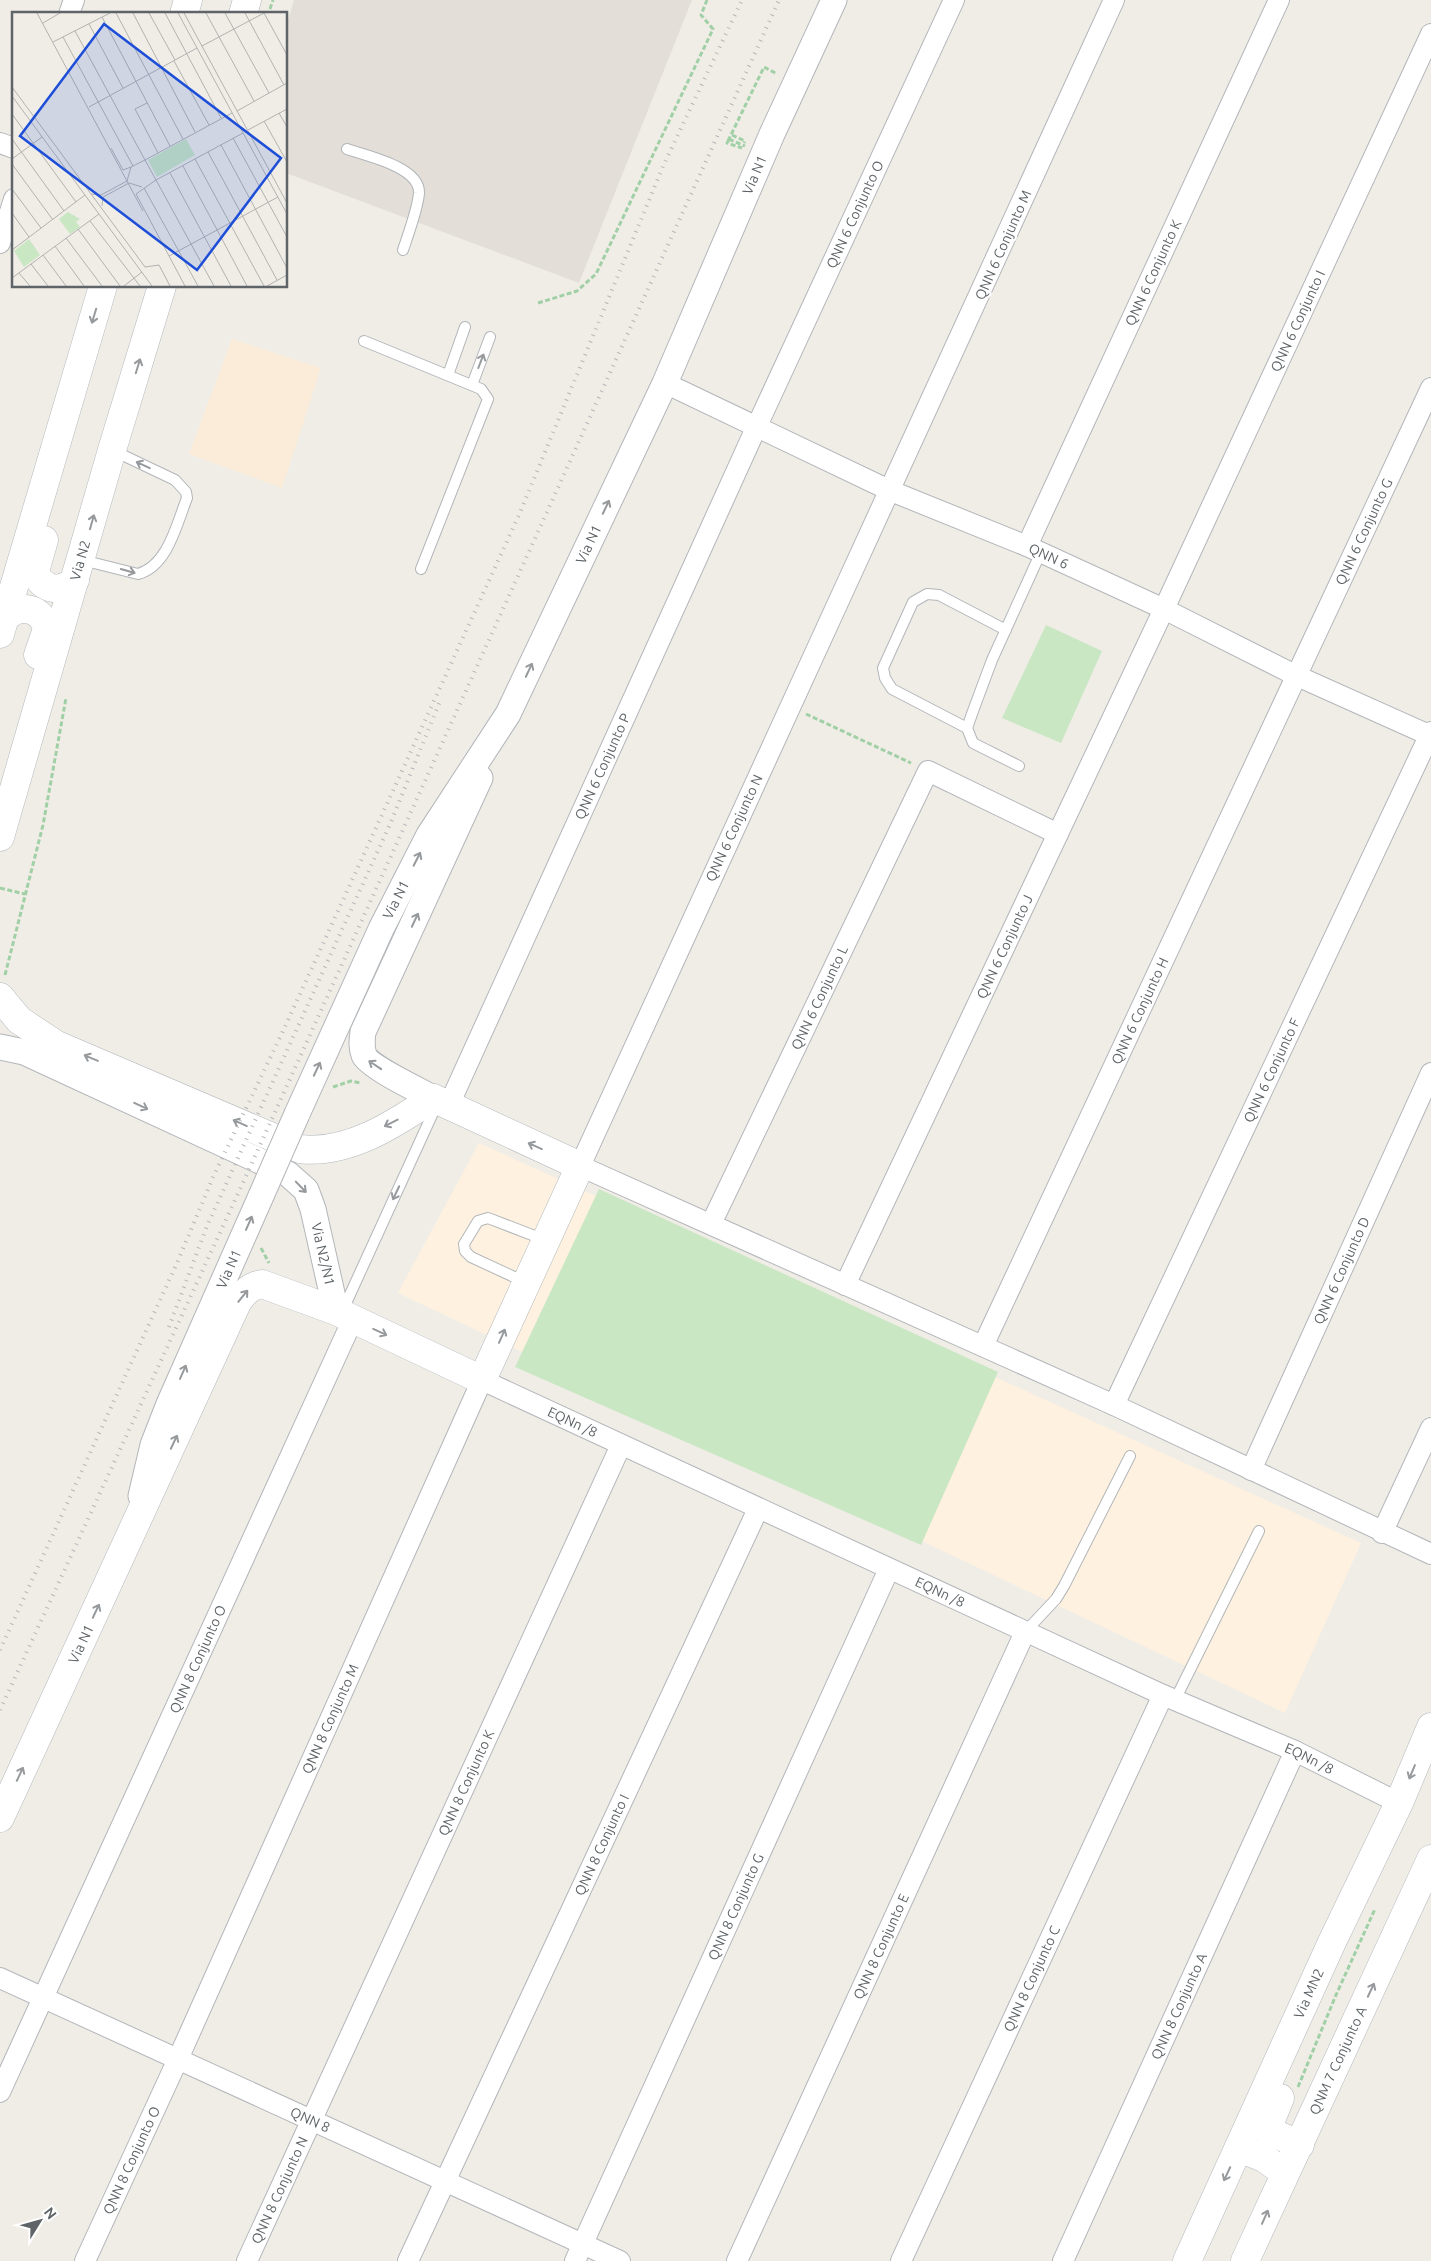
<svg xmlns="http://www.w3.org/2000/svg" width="1431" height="2261" font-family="Ubuntu,sans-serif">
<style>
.commercial{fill:#fef1df}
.education{fill:#e3ded8}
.green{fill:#cae7c4}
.sand{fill:#faecd8}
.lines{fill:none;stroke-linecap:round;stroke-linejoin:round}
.service-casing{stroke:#b2b6b9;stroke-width:12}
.minor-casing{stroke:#b2b6b9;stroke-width:22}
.tertiary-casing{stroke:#b2b6b9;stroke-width:27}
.secondary-casing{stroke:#b3b8bb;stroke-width:29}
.path{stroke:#a1d0a6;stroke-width:3;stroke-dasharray:5 2.5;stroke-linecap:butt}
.service{stroke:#fff;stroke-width:10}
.minor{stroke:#fff;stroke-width:20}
.tertiary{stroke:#fff;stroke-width:25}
.secondary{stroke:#fff;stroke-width:28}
.rail{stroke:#b5b6b7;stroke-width:4;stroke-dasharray:1 6;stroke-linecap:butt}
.tertiary-bridge-casing{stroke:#b2b6b9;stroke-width:27;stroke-linecap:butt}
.tertiary-bridge{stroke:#fff;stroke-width:25}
.oneway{stroke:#969a9c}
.labels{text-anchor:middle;stroke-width:4.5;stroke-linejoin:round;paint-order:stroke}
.street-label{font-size:14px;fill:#5e6467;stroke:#fff}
.inset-road{fill:none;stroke:#b2b2b0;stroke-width:1}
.view{fill:#1d4ed8;fill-opacity:0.15;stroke:#1d4ed8;stroke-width:2.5}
.inset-edge{fill:none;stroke:#5e6467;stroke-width:2.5}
</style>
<rect width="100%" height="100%" fill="#f0ede7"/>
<!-- commercial -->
<path class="commercial" d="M479 1143 1361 1543 1285 1713 398 1293Z"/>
<!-- education -->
<path class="education" d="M294 0H692L579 283 286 173V26Z"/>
<!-- green -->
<path class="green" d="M1046 625 1102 651 1061 743 1002 718Z
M599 1189 998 1372 921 1545 515 1367Z"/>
<!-- sand -->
<path class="sand" d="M232 339 321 368 282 488 189 454Z"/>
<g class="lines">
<!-- service casing -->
<g class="service-casing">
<path id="service" d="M347 149C367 156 420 167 419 193 418 208 408 235 403 250
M364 341 481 389 488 399 421 569
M448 375 465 327
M472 385 490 337
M82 560 138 574C168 566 177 523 187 498L186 492 175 480 114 451
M967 728 892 689 885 678 883 668 913 602 927 594 939 595 1006 630
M1019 766 973 743 967 728 973 711 992 660 1041 552
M525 1282 471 1257 465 1251 464 1244 478 1221 488 1218 545 1240
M342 1312 437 1104
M1025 1632 1056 1599 1064 1586 1130 1456
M1175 1700 1259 1531"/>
</g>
<!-- minor casing -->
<g class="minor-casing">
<g id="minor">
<path d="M1114 0C937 389 757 777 580 1166L1114 1405 1431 1554"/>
<path d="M69 14 74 0"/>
<path d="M0 143 14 148"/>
<path d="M0 243 14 199"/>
<path id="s1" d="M665 383 891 491 1027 546 1164 609 1295 675 1431 736"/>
<path id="s2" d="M1027 546 1279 0"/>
<path id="s3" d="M448 1107 756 428 954 0"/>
<path id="s4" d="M711 1224 928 771 1058 834"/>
<path id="s5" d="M845 1285 1164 609 1431 34"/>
<path id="s6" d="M983 1346 1431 388"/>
<path id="s7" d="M1114 1405 1431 732"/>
<path id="s8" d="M1251 1470 1431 1073"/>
<path d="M1382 1533 1431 1428"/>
<path id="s9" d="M0 1978 620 2261"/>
<path id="s10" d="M0 2092 353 1319"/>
<path id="s11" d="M85 2261 178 2059 482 1380 1163 1695 1295 1751 1399 1803"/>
<path id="s12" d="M247 2261 621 1445"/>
<path id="s13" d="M408 2261 758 1509"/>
<path id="s14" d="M575 2261 889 1569"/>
<path id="s15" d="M737 2261 1025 1632"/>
<path id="s16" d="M901 2261 1163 1695"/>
<path id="s17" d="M1063 2261 1295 1751"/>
</g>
</g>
<!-- tertiary casing -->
<g class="tertiary-casing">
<g id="tertiary">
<path id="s18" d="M0 1047 24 1052 288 1174 306 1190 313 1209 336 1311"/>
<path d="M433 1098C420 1091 368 1066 364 1055 361 1047 362 1040 363 1032L480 778"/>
<path id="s19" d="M297 1114 381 929 429 835 508 714 665 383 772 134 834 0"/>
<path id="s20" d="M141 1496 153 1445 169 1404 261 1196"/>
</g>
</g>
<!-- secondary casing -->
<g class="secondary-casing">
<g id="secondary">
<path d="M184 14 188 0"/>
<path d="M243 14 247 0"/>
<path d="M44 540 35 571C41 590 61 594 75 580"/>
<path d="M5 618C19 603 42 607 47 629L38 655"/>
<path d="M0 634 103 286"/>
<path id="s21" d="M0 837 112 450 162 286"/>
<path d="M0 997 19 1020 55 1044 300 1149C347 1155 395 1124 433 1098L580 1166 482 1380 336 1311 262 1284C250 1286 245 1292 238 1301L0 1818"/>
<path d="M1280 2098 1267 2130 1300 2145"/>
<path d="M1239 2148 1264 2158 1285 2173"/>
<path id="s22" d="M1187 2261 1332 1942 1399 1803 1431 1727"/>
<path id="s23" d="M1245 2261 1431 1859"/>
</g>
</g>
<!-- path -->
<path class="path" d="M270 9 273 0
M732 135 745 141 744 143
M729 139 745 146
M729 140 727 143 742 148
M728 141 764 67 777 74
M538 303 577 291 596 274 713 29 701 15 707 0
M806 714 911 763
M0 888 25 894
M5 975 43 825 66 698
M333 1087 351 1081 361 1083
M261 1248 269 1263
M1298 2087 1336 1995 1375 1909"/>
<!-- service -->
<use href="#service" class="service"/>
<!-- minor -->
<use href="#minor" class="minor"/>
<!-- tertiary -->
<use href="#tertiary" class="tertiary"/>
<!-- secondary -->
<use href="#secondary" class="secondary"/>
<!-- rail -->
<path class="rail" d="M169 1327 207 1226 391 822 440 701
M0 1650 177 1263 214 1175 284 1029 519 515 664 164 742 0
M0 1710 241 1187 779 0"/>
<!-- tertiary-bridge casing -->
<g class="tertiary-bridge-casing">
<path id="tertiary-bridge" d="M261 1196 297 1114"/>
</g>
<!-- tertiary-bridge -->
<use href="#tertiary-bridge" class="tertiary-bridge"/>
</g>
<!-- one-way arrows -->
<defs><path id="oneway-shaft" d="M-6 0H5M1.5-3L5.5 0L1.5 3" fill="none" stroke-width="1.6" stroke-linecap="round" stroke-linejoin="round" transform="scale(1.25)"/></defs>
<g class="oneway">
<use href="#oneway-shaft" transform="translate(94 316) rotate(107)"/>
<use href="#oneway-shaft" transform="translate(481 361) rotate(-69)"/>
<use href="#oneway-shaft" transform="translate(138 366) rotate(-73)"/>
<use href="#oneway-shaft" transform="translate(143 465) rotate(-155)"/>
<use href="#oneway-shaft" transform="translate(606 507) rotate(-65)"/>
<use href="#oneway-shaft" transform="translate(92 522) rotate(-74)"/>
<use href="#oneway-shaft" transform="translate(128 571) rotate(16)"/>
<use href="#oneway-shaft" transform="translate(529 670) rotate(-65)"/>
<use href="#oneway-shaft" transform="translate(417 859) rotate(-63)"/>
<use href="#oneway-shaft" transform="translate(415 920) rotate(-65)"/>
<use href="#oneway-shaft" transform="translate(91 1058) rotate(-157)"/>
<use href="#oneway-shaft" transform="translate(375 1065) rotate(-146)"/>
<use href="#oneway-shaft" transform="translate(317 1069) rotate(-65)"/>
<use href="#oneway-shaft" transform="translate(141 1106) rotate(25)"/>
<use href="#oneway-shaft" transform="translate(240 1123) rotate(-156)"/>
<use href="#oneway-shaft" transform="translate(391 1123) rotate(153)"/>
<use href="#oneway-shaft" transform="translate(535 1146) rotate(-156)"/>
<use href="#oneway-shaft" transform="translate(301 1187) rotate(46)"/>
<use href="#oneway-shaft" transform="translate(396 1193) rotate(115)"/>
<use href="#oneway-shaft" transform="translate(249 1223) rotate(-66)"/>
<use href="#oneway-shaft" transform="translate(243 1296) rotate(-51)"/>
<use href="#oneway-shaft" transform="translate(380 1332) rotate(25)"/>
<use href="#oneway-shaft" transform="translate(502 1336) rotate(-66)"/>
<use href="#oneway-shaft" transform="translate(183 1372) rotate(-66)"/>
<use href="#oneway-shaft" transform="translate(174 1442) rotate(-65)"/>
<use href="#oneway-shaft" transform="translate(96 1611) rotate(-65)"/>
<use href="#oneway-shaft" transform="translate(1412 1772) rotate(113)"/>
<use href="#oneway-shaft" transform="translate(20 1774) rotate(-65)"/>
<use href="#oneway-shaft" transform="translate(1371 1990) rotate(-65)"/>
<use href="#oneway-shaft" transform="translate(1227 2174) rotate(115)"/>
<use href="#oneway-shaft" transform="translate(1265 2217) rotate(-66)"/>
</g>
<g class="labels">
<!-- street labels -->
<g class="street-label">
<text dy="5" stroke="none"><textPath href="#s19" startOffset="1046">Via N1</textPath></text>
<text dy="5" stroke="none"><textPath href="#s3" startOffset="981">QNN 6 Conjunto O</textPath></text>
<text transform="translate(1003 245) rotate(-66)" y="5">QNN 6 Conjunto M</text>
<text dy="5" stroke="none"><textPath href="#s2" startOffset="301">QNN 6 Conjunto K</textPath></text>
<text dy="5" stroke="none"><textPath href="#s5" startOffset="1065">QNN 6 Conjunto I</textPath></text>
<text dy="5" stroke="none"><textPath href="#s6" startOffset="899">QNN 6 Conjunto G</textPath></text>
<text dy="5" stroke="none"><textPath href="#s19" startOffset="641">Via N1</textPath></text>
<text dy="5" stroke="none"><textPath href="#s1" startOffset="421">QNN 6</textPath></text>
<text dy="5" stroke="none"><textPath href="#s21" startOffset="288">Via N2</textPath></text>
<text dy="5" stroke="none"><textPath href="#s3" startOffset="374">QNN 6 Conjunto P</textPath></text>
<text transform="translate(734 828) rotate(-65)" y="5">QNN 6 Conjunto N</text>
<text dy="5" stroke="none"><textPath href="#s19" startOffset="236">Via N1</textPath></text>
<text dy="5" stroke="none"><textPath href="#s5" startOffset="374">QNN 6 Conjunto J</textPath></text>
<text dy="5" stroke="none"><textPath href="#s4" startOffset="251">QNN 6 Conjunto L</textPath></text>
<text dy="5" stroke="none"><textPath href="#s6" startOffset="370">QNN 6 Conjunto H</textPath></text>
<text dy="5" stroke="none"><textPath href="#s7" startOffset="370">QNN 6 Conjunto F</textPath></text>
<text dy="5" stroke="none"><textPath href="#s18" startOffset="406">Via N2/N1</textPath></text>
<text dy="5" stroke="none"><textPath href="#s20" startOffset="244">Via N1</textPath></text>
<text dy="5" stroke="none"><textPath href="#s8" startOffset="219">QNN 6 Conjunto D</textPath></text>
<text dy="5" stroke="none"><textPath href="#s11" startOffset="1066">EQNn /8</textPath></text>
<text dy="5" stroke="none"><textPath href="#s11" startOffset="1471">EQNn /8</textPath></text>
<text transform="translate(81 1644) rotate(-65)" y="5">Via N1</text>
<text dy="5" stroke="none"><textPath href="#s10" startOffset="476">QNN 8 Conjunto O</textPath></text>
<text dy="5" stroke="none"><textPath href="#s11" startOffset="595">QNN 8 Conjunto M</textPath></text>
<text dy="5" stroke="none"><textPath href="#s11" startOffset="1876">EQNn /8</textPath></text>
<text dy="5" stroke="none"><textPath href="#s12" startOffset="526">QNN 8 Conjunto K</textPath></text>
<text dy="5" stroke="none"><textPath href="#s13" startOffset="459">QNN 8 Conjunto I</textPath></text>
<text dy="5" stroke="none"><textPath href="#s14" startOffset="389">QNN 8 Conjunto G</textPath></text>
<text dy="5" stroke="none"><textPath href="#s15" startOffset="346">QNN 8 Conjunto E</textPath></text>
<text dy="5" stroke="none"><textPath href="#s16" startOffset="311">QNN 8 Conjunto C</textPath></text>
<text dy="5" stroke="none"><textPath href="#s22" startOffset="294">Via MN2</textPath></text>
<text dy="5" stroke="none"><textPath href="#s17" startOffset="280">QNN 8 Conjunto A</textPath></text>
<text dy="5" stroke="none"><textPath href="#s23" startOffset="221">QNM 7 Conjunto A</textPath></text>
<text dy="5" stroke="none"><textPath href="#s9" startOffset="341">QNN 8</textPath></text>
<text dy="5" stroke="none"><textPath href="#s11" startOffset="111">QNN 8 Conjunto O</textPath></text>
<text dy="5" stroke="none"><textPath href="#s12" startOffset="78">QNN 8 Conjunto N</textPath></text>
</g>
</g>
<!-- overview -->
<g transform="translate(12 12)">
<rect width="275" height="275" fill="#f0ede7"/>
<path d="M174 127 183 143 145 165 136 148ZM56 200 68 207 64 210 68 215 58 222 47 207ZM17 227 28 243 12 255 2 239Z" fill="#cae7c4"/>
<path class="inset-road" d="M25 1 131 199M104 1 171 127M121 1 183 120M137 1 163 48M153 1 209 106M166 1 275 202M172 1 275 191M194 1 242 89M213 1 257 81M233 1 272 73M252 1 275 43M90 5 158 134M31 11 48 1M77 12 111 76M63 19 133 148 220 101M51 25 121 154M41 30 98 1M190 34 252 1M162 49 197 113M0 75 133 255 147 253 158 274M0 84 140 274M135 91 123 97 146 141M77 95 185 36M225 99 275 71M267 101 275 115M0 102 64 190M252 109 275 150M236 118 275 97M221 126 275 225M0 127 52 199M209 133 275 256M99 136 111 158 119 155M196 140 265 268M0 147 30 125M183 147 252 274M0 152 41 208M171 154 235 274M158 161 219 274M132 176 186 274M0 177 29 216M79 182 89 183 115 169 119 155 133 148 144 168 124 182 173 274M90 194 91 185 117 171 130 175M0 201 17 225M78 209 128 274M66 217 108 274M54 226 90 274M43 234 72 274M0 238 73 183M31 243 54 274M157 244 266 185M19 252 36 274M7 261 18 274M0 266 87 202M112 274 130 260M202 274 144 168 231 121M255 274 275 263"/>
<path class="view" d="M92 12 269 146 185 258 8 124Z"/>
<rect width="275" height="275" class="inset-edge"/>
</g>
<!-- north arrow -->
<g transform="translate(40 2221) rotate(53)" stroke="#ffffff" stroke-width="4" paint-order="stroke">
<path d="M0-4L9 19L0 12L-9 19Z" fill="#5e6467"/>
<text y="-8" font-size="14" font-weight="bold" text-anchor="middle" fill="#5e6467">N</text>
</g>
</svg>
